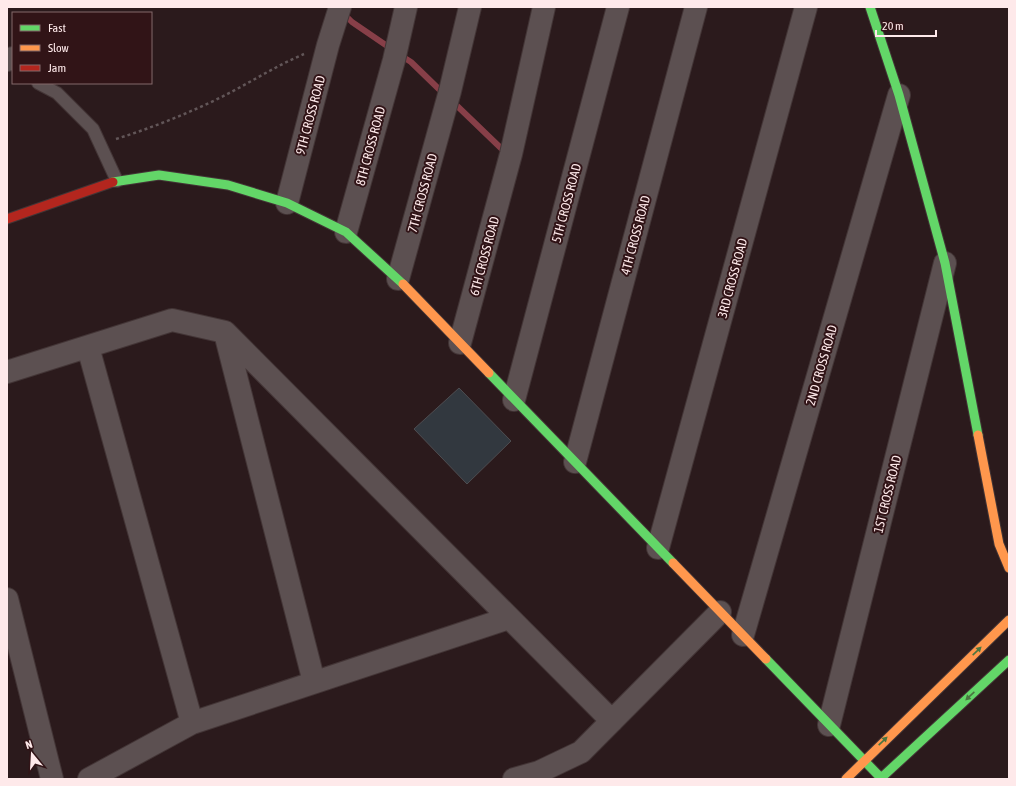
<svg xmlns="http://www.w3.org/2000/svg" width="1016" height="786" font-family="'Asap Condensed',sans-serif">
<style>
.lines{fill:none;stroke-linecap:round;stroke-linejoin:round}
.stream{stroke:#873f48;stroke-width:6}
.building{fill:#32383f;stroke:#4e4d51}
.lane-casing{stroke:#433536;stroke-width:14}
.street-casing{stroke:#433536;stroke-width:24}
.fast-casing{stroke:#433536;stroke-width:11}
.slow-casing{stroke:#433536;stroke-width:11}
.jam-casing{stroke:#433536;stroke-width:11}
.path{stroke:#625658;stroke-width:2.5;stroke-dasharray:3 3;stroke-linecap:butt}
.lane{stroke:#5c5051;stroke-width:12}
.street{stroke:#5c5051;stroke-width:22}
.fast{stroke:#63d668;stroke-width:9}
.slow{stroke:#ff974d;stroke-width:9}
.jam{stroke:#b3261e;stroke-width:9}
.oneway{fill:#4a7540}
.labels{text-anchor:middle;stroke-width:4;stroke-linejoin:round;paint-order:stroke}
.street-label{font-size:13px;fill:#fee9ea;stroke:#311417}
</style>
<rect width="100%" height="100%" fill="#2b1a1c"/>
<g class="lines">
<!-- stream -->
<path class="stream" d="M342 12 352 22 393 50
M400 55 411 62 444 94
M452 101 506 153"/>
</g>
<!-- building -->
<path class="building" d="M459 388 511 441 467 484 414 429Z"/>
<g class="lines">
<!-- lane casing -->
<g class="lane-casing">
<path id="lane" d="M38 83 57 93 93 129 117 181"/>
</g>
<!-- street casing -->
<g class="street-casing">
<path id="street" d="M7 60 13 58
M287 203 328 45 340 7
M346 232 394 60 406 7
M398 279 450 91 470 7
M225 333 314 682
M460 343 511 154 544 7
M88 347 192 723
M7 372 172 320 225 332 612 721
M514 400 618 7
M575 462 696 7
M658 548 806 7
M7 599 52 779
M743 635 899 95
M829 725 945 263
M89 779 192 723 509 618
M514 779 539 772 581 752 720 612"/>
</g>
<!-- fast casing -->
<g class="fast-casing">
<path id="fast" d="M870 7 899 95 945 263 978 435
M113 182 159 175 228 185 287 203 346 232 403 284
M489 373 673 563
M766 659 881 778
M880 779 1009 660"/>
</g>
<!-- slow casing -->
<g class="slow-casing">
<path id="slow" d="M403 284 489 373
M978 435 999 544 1009 568
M673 563 766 659
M846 779 1009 620"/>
</g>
<!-- jam casing -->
<g class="jam-casing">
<path id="jam" d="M7 219 113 182"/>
</g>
<!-- path -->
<path class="path" d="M116 139C148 129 179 117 209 103 242 88 271 68 304 54"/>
<!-- lane -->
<use href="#lane" class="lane"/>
<!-- street -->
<use href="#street" class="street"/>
<!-- fast -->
<use href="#fast" class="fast"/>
<!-- slow -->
<use href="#slow" class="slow"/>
<!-- jam -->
<use href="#jam" class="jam"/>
</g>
<!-- one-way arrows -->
<defs><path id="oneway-solid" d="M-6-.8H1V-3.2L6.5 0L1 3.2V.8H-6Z"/></defs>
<g class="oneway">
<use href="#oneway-solid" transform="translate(977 651) rotate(-44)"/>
<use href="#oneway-solid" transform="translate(970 696) rotate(137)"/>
<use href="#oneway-solid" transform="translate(883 741) rotate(-44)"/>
</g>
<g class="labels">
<!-- street labels -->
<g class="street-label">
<text transform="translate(310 115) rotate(-75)" y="5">9TH CROSS ROAD</text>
<text transform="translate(370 146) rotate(-75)" y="5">8TH CROSS ROAD</text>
<text transform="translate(422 193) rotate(-75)" y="5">7TH CROSS ROAD</text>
<text transform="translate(566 203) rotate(-75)" y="5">5TH CROSS ROAD</text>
<text transform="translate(635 235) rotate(-75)" y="5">4TH CROSS ROAD</text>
<text transform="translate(484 256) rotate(-75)" y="5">6TH CROSS ROAD</text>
<text transform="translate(732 278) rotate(-75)" y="5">3RD CROSS ROAD</text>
<text transform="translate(821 365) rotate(-74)" y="5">2ND CROSS ROAD</text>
<text transform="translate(887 494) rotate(-76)" y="5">1ST CROSS ROAD</text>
</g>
</g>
<!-- border -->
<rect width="1016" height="786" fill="none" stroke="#fee9ea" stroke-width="16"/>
<!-- legend -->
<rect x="12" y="12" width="140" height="72" fill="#311417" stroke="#83696b"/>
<rect x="20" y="25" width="20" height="6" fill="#63d668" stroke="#83696b"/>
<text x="48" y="32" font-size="12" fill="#fee9ea">Fast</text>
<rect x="20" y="45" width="20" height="6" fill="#ff974d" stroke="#83696b"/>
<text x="48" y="52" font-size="12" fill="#fee9ea">Slow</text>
<rect x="20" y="65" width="20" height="6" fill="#b3261e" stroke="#83696b"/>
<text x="48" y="72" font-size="12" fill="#fee9ea">Jam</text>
<!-- north arrow -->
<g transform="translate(32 754) rotate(342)" stroke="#311417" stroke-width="3" paint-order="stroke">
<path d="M0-3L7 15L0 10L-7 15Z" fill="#fee9ea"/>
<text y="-6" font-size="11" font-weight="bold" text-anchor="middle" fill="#fee9ea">N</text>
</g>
<!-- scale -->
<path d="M876 30v6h60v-6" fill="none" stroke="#fee9ea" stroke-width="2"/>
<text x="882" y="30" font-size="12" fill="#fee9ea" stroke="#311417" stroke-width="3" paint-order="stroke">20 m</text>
</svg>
